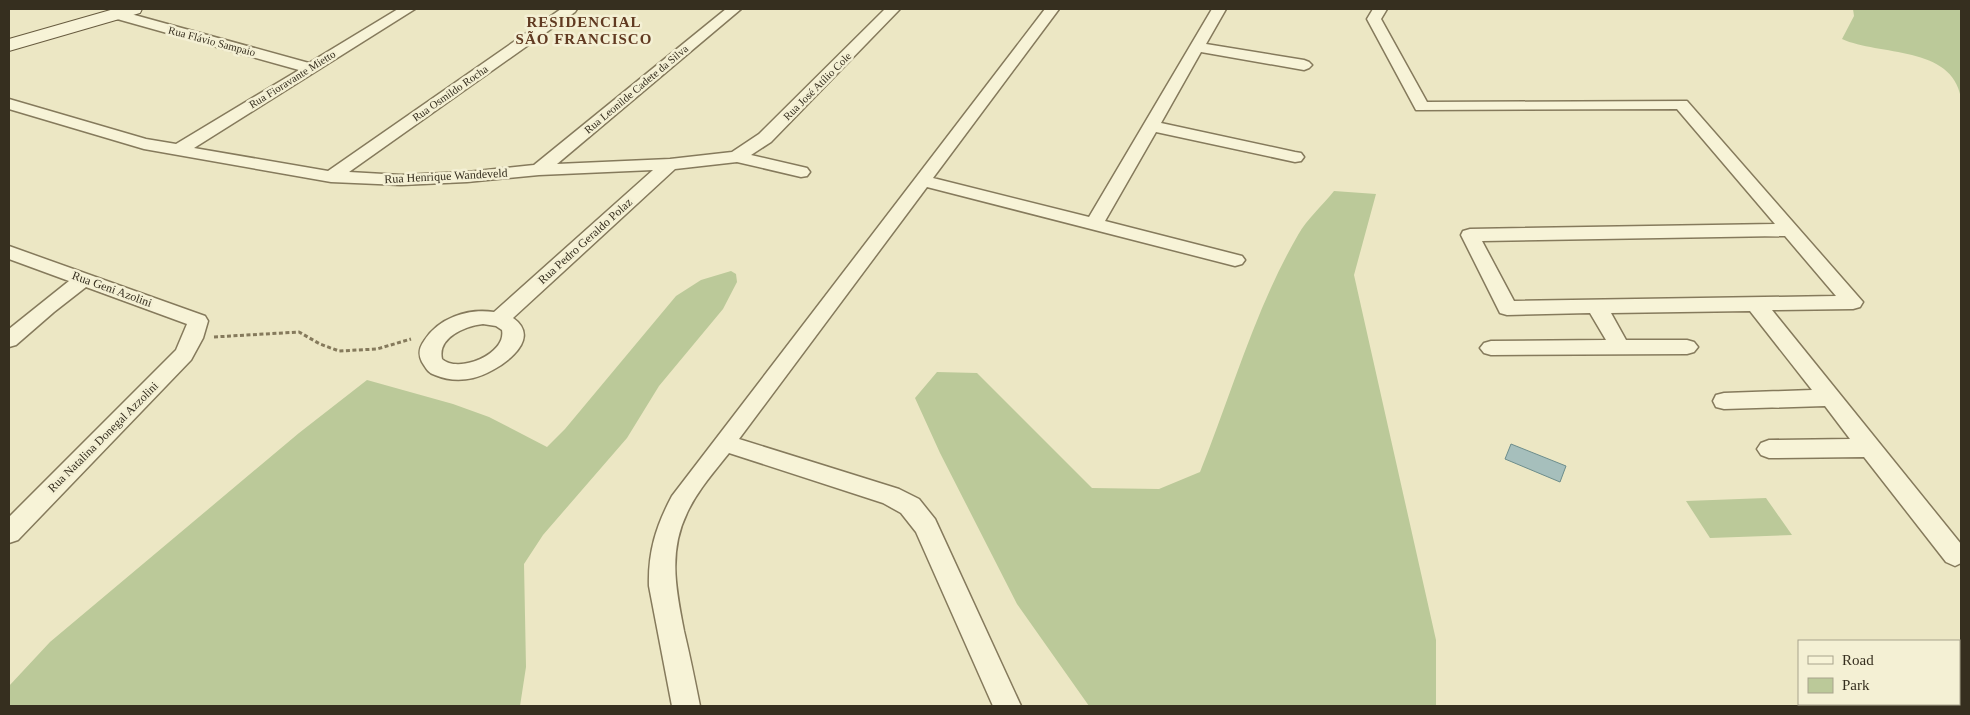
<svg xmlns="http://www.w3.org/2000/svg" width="1970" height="715" font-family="'Times New Roman',serif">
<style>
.green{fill:#bbc999}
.water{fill:#a6bfbc;stroke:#6d8d8b}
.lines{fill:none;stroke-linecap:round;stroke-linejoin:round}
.street-casing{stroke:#857a5c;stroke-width:3}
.secondary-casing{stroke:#675b3f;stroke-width:2}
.path{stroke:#857a5c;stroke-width:3;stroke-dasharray:4 2.5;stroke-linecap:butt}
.street{fill:#f7f3d7;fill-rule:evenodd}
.secondary{fill:#f7f3d7;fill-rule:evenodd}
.labels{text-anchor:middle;stroke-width:5;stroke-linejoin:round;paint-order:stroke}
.far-street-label{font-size:11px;fill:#362f1f;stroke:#f4f0d4}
.street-label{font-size:12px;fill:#362f1f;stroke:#f4f0d4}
.far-district-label{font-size:15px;font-weight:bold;letter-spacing:1px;fill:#613a21;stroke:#f4f0d4}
</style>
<rect width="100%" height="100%" fill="#ece7c4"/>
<!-- green -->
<path class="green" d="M1853 9H1961V98C1952 45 1879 56 1842 39L1854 16Z
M1334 191 1376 194 1354 275 1436 640V706H1089L1017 604 940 453 915 398 937 372 977 373 1092 488 1159 489 1200 472C1232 393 1255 309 1298 235 1307 219 1323 205 1334 191Z
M731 271 736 274 737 282 723 309 659 386 627 438 543 535 524 564 526 667 520 706H9V686L50 642 299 433 367 380 453 404 489 417 547 447 565 429 676 296 701 280Z
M1766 498 1792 535 1710 538 1686 501Z
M1959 672H1961V706H1900V704H1959Z"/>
<!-- water -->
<path class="water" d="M1511 444 1566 466 1560 482 1505 459Z"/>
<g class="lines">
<!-- street casing -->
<g class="street-casing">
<path id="street" d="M398 9H415L194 148 328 171 561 9H577L575 12 349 172 401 175 467 172 534 165 726 9H741L557 164 670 159 732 152 759 134 885 9H900L771 142 751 155 807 168 810 172 807 176 801 177 737 162 675 169 513 318C546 341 495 373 473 378 460 381 447 380 435 375 428 373 426 368 422 362 418 354 419 348 424 341 438 318 468 308 494 312L653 170 539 175 467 182 401 185 331 182 144 149 9 109V99L146 139 176 144 299 70 110 17 108 14 110 11H120L309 63ZM483 324 496 326 502 330C507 354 458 374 442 359 437 337 466 326 483 324Z
M1045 9H1059L933 178 1089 217 1212 9H1226L1206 44 1304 60 1309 62 1312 65 1309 68 1304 70 1201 52 1161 123 1295 152 1301 153 1304 157 1301 161 1295 162 1156 132 1105 221 1242 256 1245 260 1242 264 1235 266 927 187 739 439 899 489 919 499 935 519 1021 706H993L916 532 901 513 883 503 729 453C714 472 697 491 687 513 668 552 676 590 684 631 690 656 695 681 700 706H672L649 586C648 552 656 526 672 496Z
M1373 9H1387L1381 19 1427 102 1687 101 1863 302 1860 307 1853 309 1772 310 1961 544V563L1955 566 1946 562 1864 457 1769 458 1761 455 1757 449 1761 443 1769 440 1850 439 1825 406 1724 409 1716 407 1713 401 1716 395 1724 393 1812 390 1750 311 1611 313 1626 340H1687L1694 342 1698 347 1694 352 1687 354 1491 355 1484 353 1480 348 1484 343 1491 341 1606 340 1590 313 1507 315 1500 313 1461 235 1463 231 1470 229 1775 224 1677 109 1416 110 1367 19ZM1785 236 1836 296 1514 301 1482 241Z
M9 246 205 316 208 321 203 338 191 360 18 540 9 543V517L176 350 187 324 86 287 54 312 16 345 9 347V329L69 281 9 259Z"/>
</g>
<!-- secondary casing -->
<g class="secondary-casing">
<path id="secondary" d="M114 9H142L140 13 9 51V39Z"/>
</g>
<!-- path -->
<path class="path" d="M214 337 299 332 320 344 339 351 377 349 411 339"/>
<!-- street -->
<use href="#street" class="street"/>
<!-- secondary -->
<use href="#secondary" class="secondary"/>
</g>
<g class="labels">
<!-- far-street labels -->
<g class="far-street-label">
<text transform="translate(212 41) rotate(15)" y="4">Rua Flávio Sampaio</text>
<text transform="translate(292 79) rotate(-32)" y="4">Rua Fioravante Mietto</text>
<text transform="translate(817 86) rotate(-45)" y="4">Rua José Atílio Cole</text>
<text transform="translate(636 89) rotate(-40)" y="4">Rua Leonilde Cadete da Silva</text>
<text transform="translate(450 93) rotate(-35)" y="4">Rua Osmildo Rocha</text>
</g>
<!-- street labels -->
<g class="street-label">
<text transform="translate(446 176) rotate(-3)" y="4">Rua Henrique Wandeveld</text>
<text transform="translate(585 241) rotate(-42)" y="4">Rua Pedro Geraldo Polaz</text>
<text transform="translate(112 289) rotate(20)" y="4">Rua Geni Azolini</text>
<text transform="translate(103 437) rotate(-45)" y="4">Rua Natalina Donegal Azzolini</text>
</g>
<!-- far-district labels -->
<g class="far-district-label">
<text x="584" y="27">RESIDENCIAL<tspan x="584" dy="17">SÃO FRANCISCO</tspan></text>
</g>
</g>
<!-- border -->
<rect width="1970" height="715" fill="none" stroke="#362f1f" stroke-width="20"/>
<!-- legend -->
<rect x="1798" y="640" width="162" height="65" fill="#f4f0d4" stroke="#a8a38c"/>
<rect x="1808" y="656" width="25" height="8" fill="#f7f3d7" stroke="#a8a38c"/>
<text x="1842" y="665" font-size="15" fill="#362f1f">Road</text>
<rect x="1808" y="678" width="25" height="15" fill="#bbc999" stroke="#a8a38c"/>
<text x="1842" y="690" font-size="15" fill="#362f1f">Park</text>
</svg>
